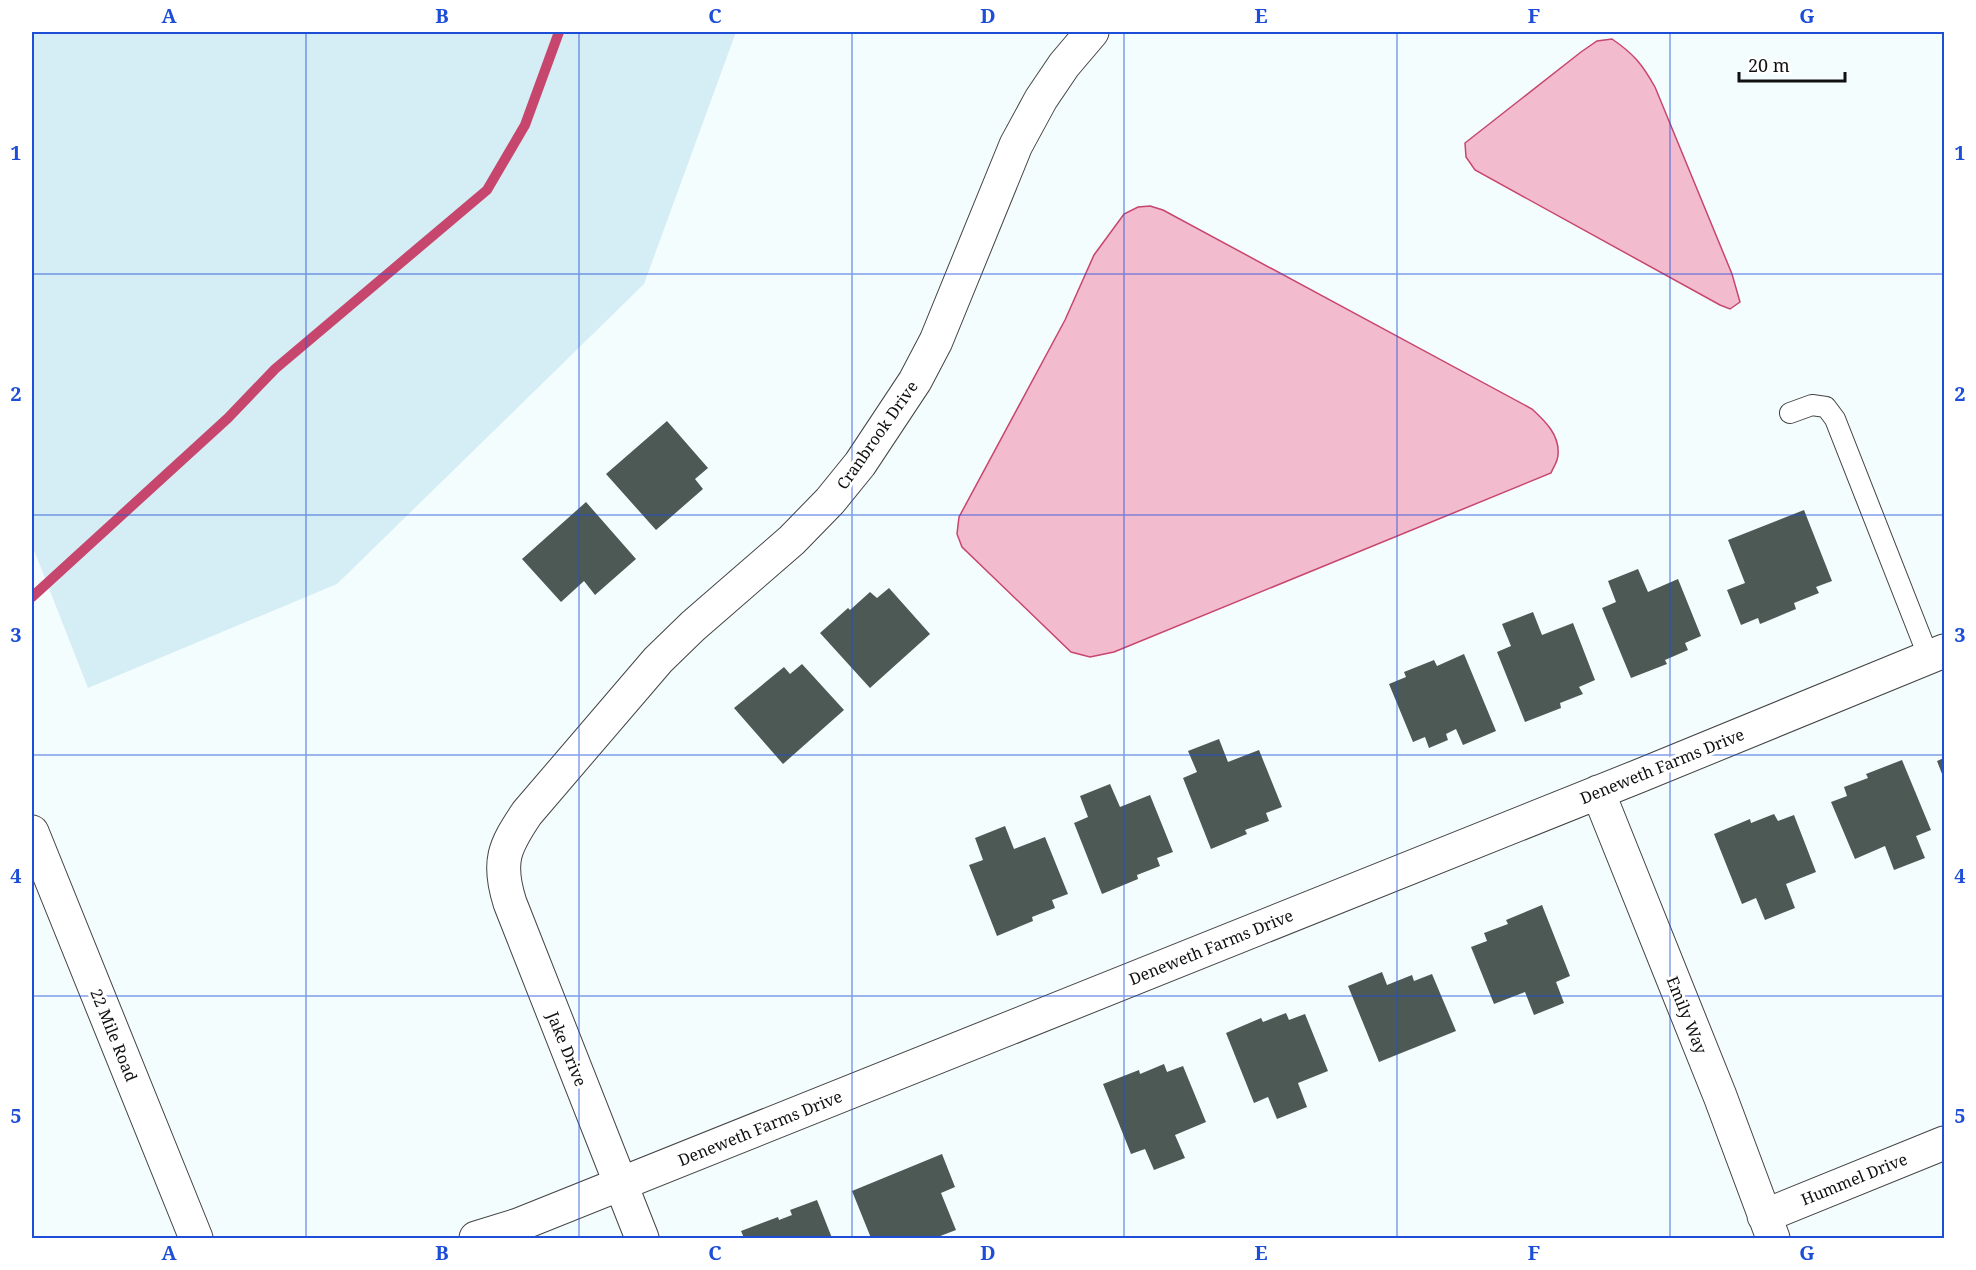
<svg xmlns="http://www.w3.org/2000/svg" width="1976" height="1270" font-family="'Noto Serif',serif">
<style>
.farmland{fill:#d5edf4}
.water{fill:#f3bbce;stroke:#c7466d;stroke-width:1.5}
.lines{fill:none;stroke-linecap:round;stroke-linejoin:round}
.stream{stroke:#c7466d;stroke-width:10}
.building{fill:#4d5955}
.service-casing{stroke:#434343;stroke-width:22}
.minor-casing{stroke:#434343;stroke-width:35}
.tertiary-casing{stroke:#434343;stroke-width:35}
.service{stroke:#fff;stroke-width:20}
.minor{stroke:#fff;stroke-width:33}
.tertiary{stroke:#fff;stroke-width:33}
.grid{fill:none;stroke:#1d4ed8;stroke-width:1.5;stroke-opacity:0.55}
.labels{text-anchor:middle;stroke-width:6;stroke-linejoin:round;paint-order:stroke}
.street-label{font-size:16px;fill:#101010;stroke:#fff}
.neatline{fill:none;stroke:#1d4ed8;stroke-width:2}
.grid-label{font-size:20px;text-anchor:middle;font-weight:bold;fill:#1d4ed8}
</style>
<rect width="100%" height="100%" fill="#f4fdfe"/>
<!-- farmland -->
<path class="farmland" d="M32 32H736L644 284 337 584 88 688 32 545Z"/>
<!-- water -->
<path class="water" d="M1612 39C1634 54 1642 64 1655 87L1732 274 1740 302 1730 309 1720 305 1475 170 1466 157 1465 143 1581 52 1597 41Z
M1150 206 1163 210 1532 409C1545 421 1560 435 1558 455 1558 461 1553 468 1551 473L1114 652 1090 657 1071 652 962 547 957 534 959 517 1065 320 1094 255 1124 214 1138 207Z"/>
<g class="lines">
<!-- stream -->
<path class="stream" d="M32 597 228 418 275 369 487 190 525 125 559 32"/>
</g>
<!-- building -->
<path class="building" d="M667 421 708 468 695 479 703 489 656 530 606 474Z
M586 502 636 559 595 595 584 581 561 602 522 559Z
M1804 510 1832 581 1816 587 1819 593 1794 603 1796 609 1760 624 1758 618 1741 625 1727 590 1745 583 1728 540Z
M1638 569 1648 592 1678 579 1701 636 1685 643 1688 650 1665 660 1667 664 1631 678 1602 608 1616 602 1608 581Z
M889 588 930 634 870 688 820 633 848 608 850 610 870 592 877 598Z
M1533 612 1542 635 1573 623 1595 680 1579 687 1583 694 1560 703 1561 708 1525 722 1497 652 1511 646 1502 624Z
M1464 654 1496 731 1463 745 1456 729 1446 734 1448 740 1429 748 1425 737 1413 742 1389 684 1406 677 1404 672 1434 660 1437 666Z
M802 664 844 710 783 764 734 708 784 667 790 674Z
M1219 739 1228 762 1259 750 1282 807 1266 813 1269 821 1245 830 1247 834 1211 849 1183 778 1197 772 1188 751Z
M1944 758V779L1937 761Z
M1902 760 1931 830 1916 836 1925 858 1894 870 1885 846 1855 859 1831 802 1847 796 1844 787 1868 778 1866 774Z
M1110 784 1120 807 1150 795 1173 852 1157 858 1160 866 1137 875 1138 879 1102 894 1074 823 1088 817 1080 796Z
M1774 814 1778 821 1794 815 1816 872 1786 884 1795 908 1765 920 1756 898 1742 904 1714 834 1750 819 1751 823Z
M1005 826 1014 849 1045 837 1068 894 1052 900 1055 908 1032 917 1033 921 997 936 969 865 983 860 975 838Z
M1542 905 1570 976 1556 982 1564 1003 1534 1015 1525 992 1494 1004 1471 947 1487 941 1484 933 1508 924 1506 920Z
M1382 972 1387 985 1412 975 1414 981 1432 974 1456 1031 1379 1062 1348 986Z
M1286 1013 1289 1020 1305 1014 1328 1071 1298 1083 1307 1107 1277 1119 1268 1097 1254 1103 1226 1033 1261 1018 1263 1022Z
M1164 1064 1167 1072 1183 1066 1206 1122 1175 1135 1185 1158 1154 1170 1145 1149 1131 1154 1103 1084 1139 1070 1140 1074Z
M942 1154 955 1187 941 1193 956 1230 935 1238H871L852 1191Z
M817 1200 832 1238H744L741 1231 778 1217 779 1220 792 1215 790 1210Z"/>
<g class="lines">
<!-- service casing -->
<g class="service-casing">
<path id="service" d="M1790 413 1812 405 1826 407 1835 419 1929 658"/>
</g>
<!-- minor casing -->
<g class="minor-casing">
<path id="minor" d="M1598 792 1720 1096 1773 1238
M1764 1216 1944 1143
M476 1238 518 1225 1639 776 1944 651
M642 1238 510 903C497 862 504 847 527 813L658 660 693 626 792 540 830 501 860 464 915 381 936 341 1016 145 1041 99 1064 65 1092 32"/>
</g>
<!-- tertiary casing -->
<g class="tertiary-casing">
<path id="tertiary" d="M32 832 196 1238"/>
</g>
<!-- service -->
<use href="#service" class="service"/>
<!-- minor -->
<use href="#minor" class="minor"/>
<!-- tertiary -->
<use href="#tertiary" class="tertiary"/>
</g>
<!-- grid -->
<path class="grid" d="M306 32V1238M579 32V1238M852 32V1238M1124 32V1238M1397 32V1238M1670 32V1238M32 274H1944M32 515H1944M32 755H1944M32 996H1944"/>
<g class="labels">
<!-- street labels -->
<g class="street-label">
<text transform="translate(877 435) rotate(-55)" y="6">Cranbrook Drive</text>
<text transform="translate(1662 766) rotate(-22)" y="6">Deneweth Farms Drive</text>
<text transform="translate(1211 947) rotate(-22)" y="6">Deneweth Farms Drive</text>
<text transform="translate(1687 1015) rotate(68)" y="6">Emily Way</text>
<text transform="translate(114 1035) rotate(68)" y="6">22 Mile Road</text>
<text transform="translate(567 1049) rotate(68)" y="6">Jake Drive</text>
<text transform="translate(760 1128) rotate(-22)" y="6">Deneweth Farms Drive</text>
<text transform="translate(1854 1179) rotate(-22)" y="6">Hummel Drive</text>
</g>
</g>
<!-- border -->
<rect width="1976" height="1270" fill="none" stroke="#ffffff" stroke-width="66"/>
<!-- scale -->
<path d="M1739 72v9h106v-9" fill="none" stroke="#101010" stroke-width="3"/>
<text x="1748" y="72" font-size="18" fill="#101010" stroke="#ffffff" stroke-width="4.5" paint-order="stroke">20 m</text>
<rect x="33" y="33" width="1910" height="1204" class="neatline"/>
<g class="grid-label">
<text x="169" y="23">A</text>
<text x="442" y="23">B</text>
<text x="715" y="23">C</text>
<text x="988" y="23">D</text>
<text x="1261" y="23">E</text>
<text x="1534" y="23">F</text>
<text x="1807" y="23">G</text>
<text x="16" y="160">1</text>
<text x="1960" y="160">1</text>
<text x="16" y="401">2</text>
<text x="1960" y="401">2</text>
<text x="16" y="642">3</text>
<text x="1960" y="642">3</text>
<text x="16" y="883">4</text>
<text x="1960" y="883">4</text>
<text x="16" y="1123">5</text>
<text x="1960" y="1123">5</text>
<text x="169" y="1260">A</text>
<text x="442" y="1260">B</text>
<text x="715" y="1260">C</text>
<text x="988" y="1260">D</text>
<text x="1261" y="1260">E</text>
<text x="1534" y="1260">F</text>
<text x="1807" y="1260">G</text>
</g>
</svg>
